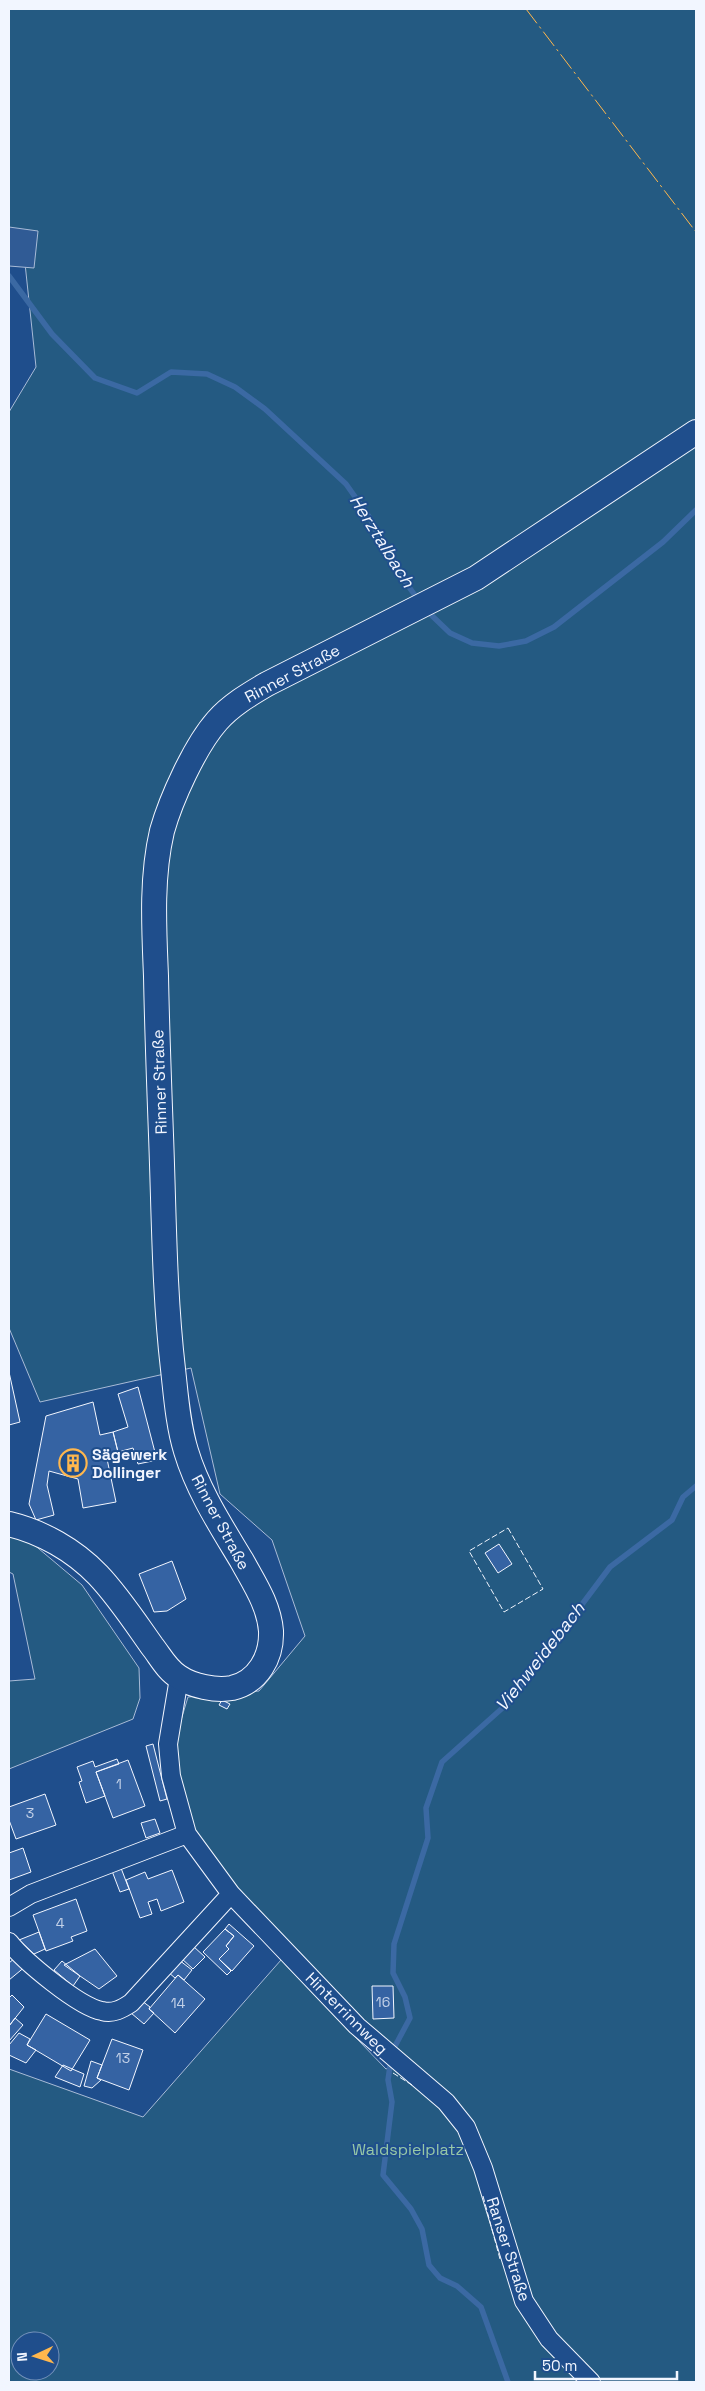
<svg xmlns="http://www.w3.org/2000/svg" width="705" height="2391" font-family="'Space Grotesk',sans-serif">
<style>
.green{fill:#245a82;stroke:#a8bbd7;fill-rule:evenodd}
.parking{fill:#305b95;stroke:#a8bbd7}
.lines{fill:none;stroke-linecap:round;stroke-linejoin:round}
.stream{stroke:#3b69a3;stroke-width:5.5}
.building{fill:#3563a3;stroke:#f2f6ff}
.street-casing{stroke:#f2f6ff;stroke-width:20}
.secondary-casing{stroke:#f2f6ff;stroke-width:26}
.street{stroke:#1f4e8c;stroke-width:18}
.secondary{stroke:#1f4e8c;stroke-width:24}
.fence{stroke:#f2f6ff;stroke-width:1;stroke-dasharray:6 2.5;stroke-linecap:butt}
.power{stroke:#ffb74d;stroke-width:1;stroke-dasharray:18 4 2.5 4;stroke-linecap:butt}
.labels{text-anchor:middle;stroke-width:4;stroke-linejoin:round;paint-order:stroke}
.number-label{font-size:14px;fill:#c3d1e8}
.street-label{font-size:16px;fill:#f2f6ff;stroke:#1f4e8c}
.poi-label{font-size:16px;font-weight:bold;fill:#f2f6ff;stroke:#1f4e8c;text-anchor:start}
.park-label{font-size:16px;fill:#97c8a6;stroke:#1f4e8c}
.water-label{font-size:18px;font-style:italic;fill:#f2f6ff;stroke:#1f4e8c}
</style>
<rect width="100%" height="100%" fill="#1f4e8c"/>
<!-- green -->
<path class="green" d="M9 9H696V2382H9V2069L143 2117 281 1960 386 2069 393 2066 390 2057 187 1834 175 1740 188 1697 259 1691 305 1636 272 1540 220 1494 191 1368 40 1402 9 1328V412L36 367 24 254 9 253ZM20 2341H50V2371H20Z
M9 1531 26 1538 82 1585 139 1668 140 1698 133 1719 9 1769V1681L35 1679 13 1574 9 1572Z"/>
<!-- parking -->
<path class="parking" d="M9 227 38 231 34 268 9 266Z"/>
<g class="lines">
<!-- stream -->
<path class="stream" d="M9 276 52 334 95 378 137 393 171 372 207 374 235 387 265 409 346 484 370 518 389 559 419 601
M426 610 450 633 472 643 499 646 526 641 554 627 663 542 696 510
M394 2048 410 2018 405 1997 393 1973 394 1944 428 1838 426 1808 442 1762 508 1703 610 1567 672 1520 683 1497 696 1486
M390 2066 388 2080 392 2102 383 2175 411 2209 422 2229 429 2265 440 2278 457 2286 481 2307 508 2382"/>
</g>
<!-- building -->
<path class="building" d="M9 1372 20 1422 9 1425Z
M138 1387 157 1460 138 1464 133 1448 118 1452 113 1432 128 1427 118 1394Z
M93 1402 100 1435 113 1432 118 1452 106 1454 116 1502 83 1508 78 1479 49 1471 47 1485 54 1515 36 1520 29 1504 46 1416Z
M499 1544 512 1564 498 1573 485 1553Z
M172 1561 186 1599 167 1611 154 1612 139 1574Z
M222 1700 230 1704 227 1709 219 1705Z
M153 1744 167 1799 160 1801 146 1746Z
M117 1759 119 1764 96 1772 105 1796 86 1803 79 1782 82 1781 77 1767 93 1761 95 1767Z
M128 1760 145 1806 113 1818 96 1772Z
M45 1794 56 1825 16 1839 9 1820V1807Z
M155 1819 160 1833 146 1838 141 1823Z
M23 1848 31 1872 9 1880V1853Z
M121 1868 129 1889 120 1892 112 1871Z
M172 1870 184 1902 161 1911 157 1899 148 1902 152 1914 140 1918 126 1880 145 1872 148 1879Z
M76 1899 87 1931 71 1937 73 1941 46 1951 33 1915Z
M229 1924 254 1946 232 1971 219 1959 229 1949 226 1946 234 1936 225 1929Z
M225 1929 234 1936 226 1946 229 1949 219 1959 231 1971 227 1975 203 1952Z
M39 1932 45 1949 34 1954 19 1940Z
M193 1946 205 1957 193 1969 181 1958Z
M95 1949 117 1976 99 1989 64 1965Z
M16 1957 26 1966 9 1980V1963Z
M179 1960 192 1970 184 1980 178 1975 175 1978 168 1972Z
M62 1961 80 1976 73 1986 54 1970Z
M178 1975 205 1999 175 2033 149 2009Z
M372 1986H393L394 2018 373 2019Z
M12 1995 24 2007 9 2026V1998Z
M142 2001 150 2007 149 2009 154 2013 144 2024 131 2013Z
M46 2014 90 2040 71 2071 27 2045Z
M15 2018 23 2025 9 2041V2026Z
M19 2033 30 2039 27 2045 36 2050 26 2063 9 2055V2045Z
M112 2039 143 2050 129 2090 97 2078Z
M91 2061 102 2065 97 2078 101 2080 92 2088 84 2086Z
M63 2065 84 2074 80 2087 55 2077Z"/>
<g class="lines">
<!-- street casing -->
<g class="street-casing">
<path id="street" d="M179 1678 168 1744 171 1776 187 1834 231 1894 357 2026 446 2102 466 2127 483 2168 524 2301 549 2339 591 2382
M9 1907 31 1894 187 1834
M9 1942C24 1961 79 2007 102 2011 113 2014 122 2009 131 2003L231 1894"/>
</g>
<!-- secondary casing -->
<g class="secondary-casing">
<path id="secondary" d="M9 1524C42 1532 74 1550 98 1575 118 1596 135 1622 152 1646 160 1656 167 1670 179 1677 192 1686 216 1691 232 1688 258 1682 272 1657 271 1631 269 1605 254 1583 242 1561 221 1526 198 1491 186 1451 178 1425 176 1396 173 1369 164 1291 164 1213 161 1135 159 1082 157 1029 156 976 154 928 151 878 162 831 171 799 195 746 217 721 231 705 250 694 267 684L476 578 696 432"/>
</g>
<!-- street -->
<use href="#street" class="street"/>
<!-- secondary -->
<use href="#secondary" class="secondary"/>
<!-- fence -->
<path class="fence" d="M508 1528 543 1589 504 1612 469 1551Z
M393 2073 412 2085
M483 2196 500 2259"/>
<!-- power -->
<path class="power" d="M526 9 696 232"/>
</g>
<!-- icons -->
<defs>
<g id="building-ring" transform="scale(1.4375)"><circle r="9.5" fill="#1f4e8c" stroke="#ffb74d" stroke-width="1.5"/><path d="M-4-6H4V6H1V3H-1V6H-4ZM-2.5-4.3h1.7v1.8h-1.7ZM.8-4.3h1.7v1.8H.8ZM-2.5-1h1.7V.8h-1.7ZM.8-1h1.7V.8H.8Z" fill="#ffb74d"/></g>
</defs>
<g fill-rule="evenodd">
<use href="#building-ring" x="73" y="1463"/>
</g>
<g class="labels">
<!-- number labels -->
<g class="number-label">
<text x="119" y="1789">1</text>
<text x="30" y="1818">3</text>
<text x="60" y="1928">4</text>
<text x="383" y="2007">16</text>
<text x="178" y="2008">14</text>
<text x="123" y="2063">13</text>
</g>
<!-- street labels -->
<g class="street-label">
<text transform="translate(292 673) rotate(-28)" y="6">Rinner Straße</text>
<text transform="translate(159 1082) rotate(-92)" y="6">Rinner Straße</text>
<text transform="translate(221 1522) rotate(62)" y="6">Rinner Straße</text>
<text transform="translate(347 2013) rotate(45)" y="6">Hinterrinnweg</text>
<text transform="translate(509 2249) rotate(72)" y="6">Ranser Straße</text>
</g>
<!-- poi labels -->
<g class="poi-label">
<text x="92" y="1460">Sägewerk<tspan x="92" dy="18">Dollinger</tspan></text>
</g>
<!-- park labels -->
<g class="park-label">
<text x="408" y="2155">Waldspielplatz</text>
</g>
<!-- water labels -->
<g class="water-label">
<text transform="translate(382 541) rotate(58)" y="6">Herztalbach</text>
<text transform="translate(540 1657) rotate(-52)" y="6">Viehweidebach</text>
</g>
</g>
<!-- border -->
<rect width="705" height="2391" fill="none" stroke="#f2f6ff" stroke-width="20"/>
<!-- north arrow -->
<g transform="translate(35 2356) rotate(266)"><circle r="24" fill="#1f4e8c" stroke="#7391ba"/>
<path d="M0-4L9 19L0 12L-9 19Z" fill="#ffb74d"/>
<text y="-8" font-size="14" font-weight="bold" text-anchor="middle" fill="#f2f6ff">N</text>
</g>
<!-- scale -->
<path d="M535 2371v8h142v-8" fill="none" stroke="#f2f6ff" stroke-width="2.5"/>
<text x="542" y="2371" font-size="15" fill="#f2f6ff" stroke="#1f4e8c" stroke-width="4" paint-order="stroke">50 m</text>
</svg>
